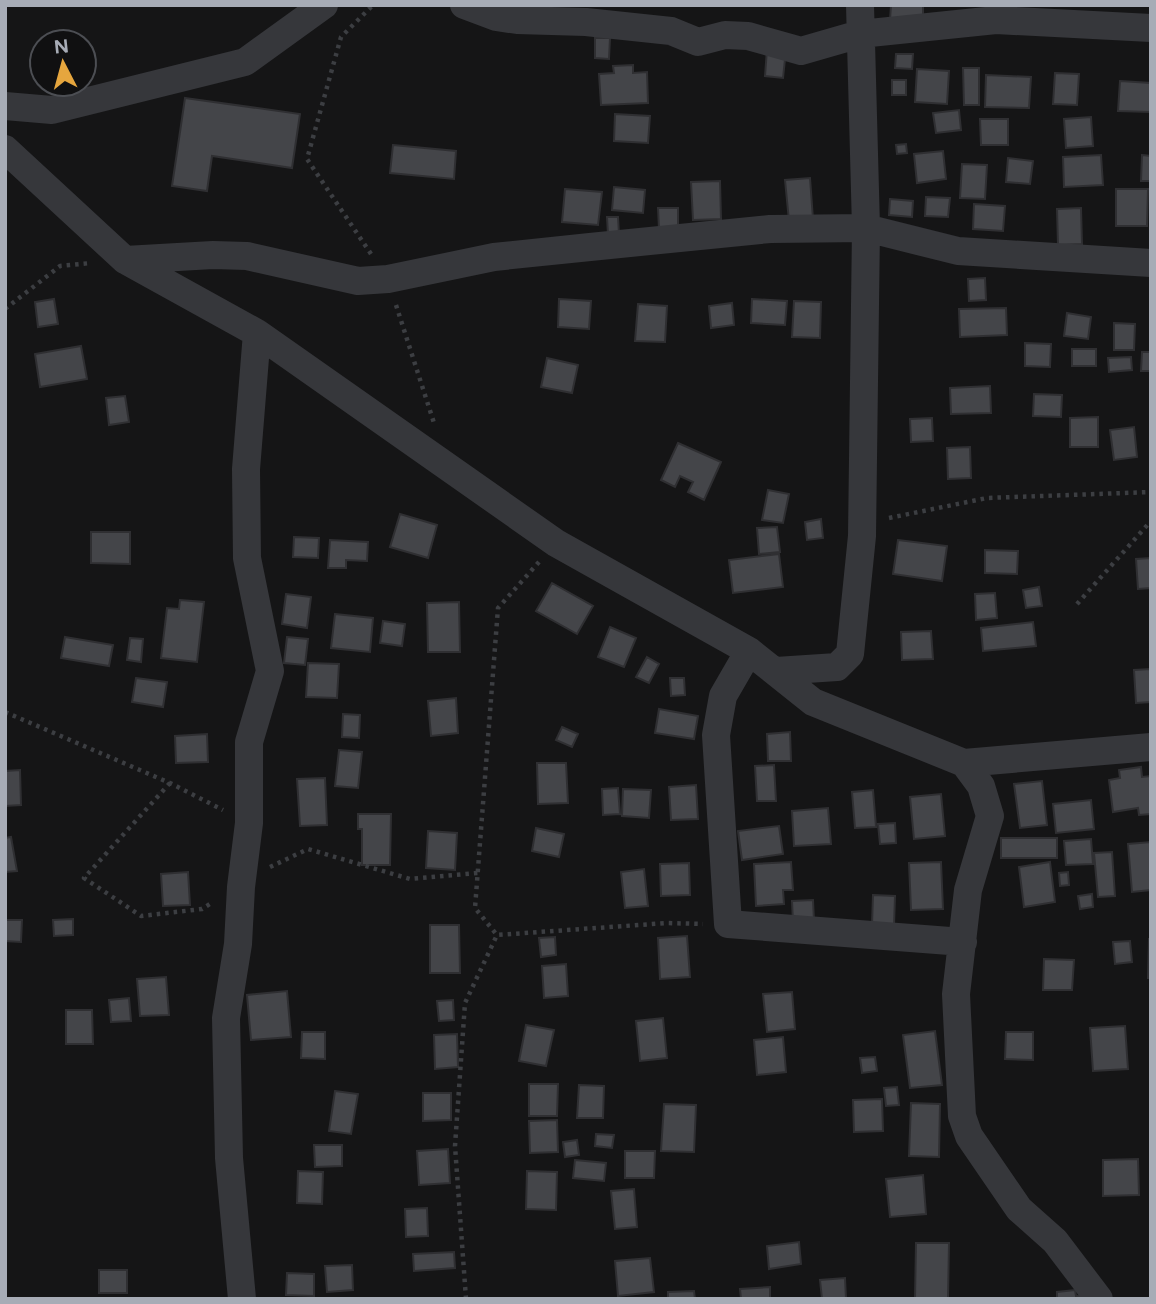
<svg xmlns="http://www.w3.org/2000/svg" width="1156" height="1304" font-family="Figtree,sans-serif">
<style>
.building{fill:#444549;stroke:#2f2f32;stroke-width:2}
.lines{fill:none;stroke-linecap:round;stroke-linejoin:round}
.path{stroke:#3c3e42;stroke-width:4.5;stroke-dasharray:3.5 5;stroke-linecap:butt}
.street{stroke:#36373b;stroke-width:28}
</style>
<rect width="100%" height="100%" fill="#151516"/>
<!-- building -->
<path class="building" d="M891 5H923V20H890Z
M595 38H610L609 59 595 58Z
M767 49 786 50 783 78 765 76Z
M896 54H913L912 69 895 68Z
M633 65V73L647 72 648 103 601 105 599 74 614 73 613 66Z
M963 68H979V105H964Z
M917 69 949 71 947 104 915 102Z
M1055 73 1079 74 1077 105 1053 104Z
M986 75 1031 77 1029 108 985 107Z
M892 80H906V95H892Z
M1120 81 1151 83V112L1118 111Z
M185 98 300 114 292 168 212 156 207 191 172 186Z
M959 110 961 130 936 133 933 113Z
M615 114 650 116 648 143 614 141Z
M1091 117 1093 146 1066 148 1064 119Z
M980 119H1008V145H981Z
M906 144 907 153 897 154 896 145Z
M393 145 456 151 454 179 390 173Z
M943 151 946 179 917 183 914 154Z
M1101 155 1103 185 1064 187 1063 157Z
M1142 155 1151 156V181H1141Z
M1008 158 1033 161 1030 184 1006 182Z
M962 164 987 165 985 199 960 198Z
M810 178 813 219 789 221 785 180Z
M720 181 721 219 693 220 691 182Z
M614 187 645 190 643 213 612 210Z
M565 189 602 192 598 225 562 222Z
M1116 189H1148L1147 226H1116Z
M926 197 950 198 948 217 925 216Z
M890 199 913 201 912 217 889 215Z
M974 204 1005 206 1003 231 973 229Z
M658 208H678V228L659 229Z
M1081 208 1082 244 1058 245 1057 209Z
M607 217H618L619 234 608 235Z
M985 278 986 300 969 301 968 279Z
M54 299 58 324 38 327 35 302Z
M559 299 591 301 589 329 558 327Z
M752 299 787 301 785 325 751 323Z
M794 301 821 302 820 338 792 337Z
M732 303 734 325 711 328 709 306Z
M638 304 667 306 665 342 635 341Z
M1006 308 1007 335 960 337 959 309Z
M1067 313 1091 317 1088 339 1064 336Z
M1114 323 1135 324 1134 350H1114Z
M1025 343 1051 344 1050 367 1025 366Z
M81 346 87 379 40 387 35 354Z
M1072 349H1096V366H1072Z
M1142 352H1151V371H1141Z
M1131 357 1132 370 1109 372 1108 358Z
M547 358 578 365 572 393 541 387Z
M990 386 991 413 951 414 950 388Z
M1034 394 1062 395 1061 417 1033 416Z
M125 396 129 422 109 425 106 398Z
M1098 417V447H1070V418Z
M932 418 933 441 911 442 910 419Z
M1134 427 1137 457 1114 460 1110 430Z
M678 443 721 462 704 500 688 492 693 482 680 476 675 487 661 480Z
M970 447 971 478 948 479 947 448Z
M768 490 789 494 783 523 762 520Z
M400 514 437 525 428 558 390 547Z
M821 519 823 538 807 540 805 522Z
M777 527 780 552 759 554 757 528Z
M91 532H130V564L91 563Z
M294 537 319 538 318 558 293 557Z
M330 540 368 542 367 561 346 560V568H328Z
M898 540 947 546 942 581 893 574Z
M985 550 1018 551 1017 574 985 573Z
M779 554 783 587 733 593 729 560Z
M1151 558V588L1138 589 1136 559Z
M552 583 593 606 577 634 536 611Z
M1039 587 1042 606 1026 608 1023 590Z
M995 593 997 618 976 620 975 594Z
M286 594 311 597 307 628 282 624Z
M180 600 204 602 197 662 161 658 167 608 179 609Z
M459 602 460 652H428L427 603Z
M335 614 373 618 370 652 331 648Z
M383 621 405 624 402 646 380 643Z
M1033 622 1036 646 983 651 981 628Z
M610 627 636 638 624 667 598 657Z
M931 631 933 659 902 660 901 632Z
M65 637 113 645 109 666 61 658Z
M287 637 308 639 305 665 284 663Z
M130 638 143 639 141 662 127 660Z
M647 657 659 664 649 683 636 677Z
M308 663 339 664 337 698 306 697Z
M1151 669V702L1136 703 1134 670Z
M136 678 167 682 163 707 132 702Z
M670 678H684L685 695 671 696Z
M456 698 458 733 431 736 428 701Z
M659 709 698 716 694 739 655 733Z
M343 714 360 715 359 738 342 737Z
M562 727 578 734 572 747 556 740Z
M790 732 791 761H768L767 734Z
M207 734 208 762 176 763 175 736Z
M339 750 362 752 358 788 335 786Z
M537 763H566L568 803 538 804Z
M774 765 776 801H757L755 766Z
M1141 767 1142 777 1151 776V814L1139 815 1138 808 1113 812 1109 780 1120 778 1119 770Z
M20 770 21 805 5 806V771Z
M325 778 327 825 300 826 297 779Z
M1042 781 1047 825 1020 828 1014 784Z
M696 785 698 819 671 820 669 787Z
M618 788 620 814 603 815 602 789Z
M623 789 651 790 649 818 622 816Z
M873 790 876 827 855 828 852 792Z
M941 794 945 836 914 839 910 797Z
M1091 800 1094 829 1056 833 1053 804Z
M828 808 831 844 794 846 792 811Z
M358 814H391L390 865H362V829H358Z
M895 823 896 843 880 844 878 824Z
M779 826 783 854 742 860 738 831Z
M536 828 564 834 559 857 532 851Z
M428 831 457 833 455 870 426 868Z
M11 837 17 871 5 872V838Z
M1001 838H1057V858H1001Z
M1091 839 1093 864 1066 865 1064 841Z
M1151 842V890L1132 892 1128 844Z
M1112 852 1115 896 1098 897 1094 853Z
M791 862 793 890H783L784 904 756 906 754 864Z
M941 862 943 909 911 910 909 863Z
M1050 862 1055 902 1024 907 1019 867Z
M689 863 690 895 661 896 660 864Z
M644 869 648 906 625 908 621 872Z
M188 872 190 905 163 906 161 874Z
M1068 872 1069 885 1060 886 1059 873Z
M1092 894 1093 907 1080 909 1078 896Z
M873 895 895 896 894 926 872 925Z
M813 900 814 921 793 922 792 901Z
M73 919V935L54 936 53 920Z
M5 920H22L21 942 5 941Z
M430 925H459L460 973H430Z
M687 936 690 977 660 979 658 938Z
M555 937 556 955 541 957 539 938Z
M1149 939H1151V978H1148Z
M1130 941 1132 962 1115 964 1113 942Z
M1044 959 1074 960 1072 990H1043Z
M566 964 568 996 544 998 542 966Z
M166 977 169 1015 140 1016 137 979Z
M287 991 291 1037 251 1040 247 995Z
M792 992 795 1029 767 1032 763 994Z
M129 998 131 1021 111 1022 109 1000Z
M453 1000 454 1020 439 1021 437 1001Z
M66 1010H92L93 1044H66Z
M663 1018 667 1058 640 1061 636 1021Z
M526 1025 554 1030 546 1066 519 1061Z
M1125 1026 1128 1069 1093 1071 1090 1028Z
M935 1031 942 1085 910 1088 903 1035Z
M302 1032H325V1059L301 1058Z
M1006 1032H1033V1060L1005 1059Z
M457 1034 458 1067 435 1069 434 1035Z
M783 1037 786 1072 757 1075 754 1040Z
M875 1057 877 1071 862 1073 860 1058Z
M529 1084H558L557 1116H529Z
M579 1085 604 1086 603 1118H577Z
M897 1087 899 1105 886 1106 884 1088Z
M335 1091 358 1094 351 1134 329 1131Z
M423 1093H451V1120L423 1121Z
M882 1099 883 1131 854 1132 853 1100Z
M911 1103 940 1104 939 1157 909 1156Z
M664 1104 696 1105 694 1152 661 1151Z
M557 1120 558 1152 530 1153 529 1121Z
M596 1134 614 1135 612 1148 595 1146Z
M577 1140 579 1155 565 1157 563 1142Z
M314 1145H342V1166L315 1167Z
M448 1149 450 1183 419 1185 417 1151Z
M625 1151H655L654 1178H625Z
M1138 1159 1139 1195 1103 1196V1160Z
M575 1160 606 1163 604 1181 573 1178Z
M298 1171 323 1172 322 1204 297 1203Z
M527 1171 557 1172 556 1210 526 1209Z
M923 1175 926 1214 890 1217 886 1179Z
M634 1189 637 1227 615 1229 611 1191Z
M427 1208 428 1236 406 1237 405 1209Z
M799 1242 801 1264 769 1269 767 1246Z
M916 1243H949L948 1299H915Z
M454 1252 455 1268 414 1271 413 1254Z
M650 1258 654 1292 618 1296 615 1261Z
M352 1265 353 1290 327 1292 325 1266Z
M99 1270H127V1293H99Z
M287 1273 314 1274V1296L286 1295Z
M845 1278 846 1299H822L820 1280Z
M770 1287V1299H741L740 1289Z
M1075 1290 1076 1296 1087 1295 1088 1299H1057V1292Z
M694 1291 695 1299H668V1292Z"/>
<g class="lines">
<!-- path -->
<path class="path" d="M371 254 307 159 341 37 373 5
M396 305 434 423
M5 309 60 266 91 263
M889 518 987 498 1151 492
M539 562 498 608 475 908 497 935 667 923 703 924
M1077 604 1151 521
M5 712 170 783 223 810
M170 783 84 878 141 916 202 909 213 902
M270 867 308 849 410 879 478 873
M466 1299 455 1146 465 1003 497 935"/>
<!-- street -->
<path class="street" d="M464 5 496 17 517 20 586 22 671 31 698 42 725 35 748 36 801 51 860 34 996 20 1151 28
M5 106 52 110 245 62 324 5
M5 149 125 260 257 333 556 543 749 651 813 702 964 763 1151 747
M125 260 213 255 247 256 358 281 388 279 494 257 590 247 770 229 866 228 958 251 1151 263
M749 651 723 696 716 735 728 924 963 942
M776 671 837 667 850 654 862 536 866 228 860 5
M964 763 981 786 990 816 968 890 956 994 962 1116 969 1136 1019 1209 1055 1241 1099 1299
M242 1299 229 1158 226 1018 238 944 241 887 249 823V742L270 671 247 558 246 469 257 333"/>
</g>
<!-- border -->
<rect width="1156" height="1304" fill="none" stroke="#a7acb6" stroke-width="14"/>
<!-- north arrow -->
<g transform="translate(63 63) rotate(354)"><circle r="33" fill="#101011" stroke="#4c4e53" stroke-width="2"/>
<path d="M0-5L12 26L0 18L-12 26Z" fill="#e6a63e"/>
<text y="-10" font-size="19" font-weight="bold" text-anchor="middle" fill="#a7acb6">N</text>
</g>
</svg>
